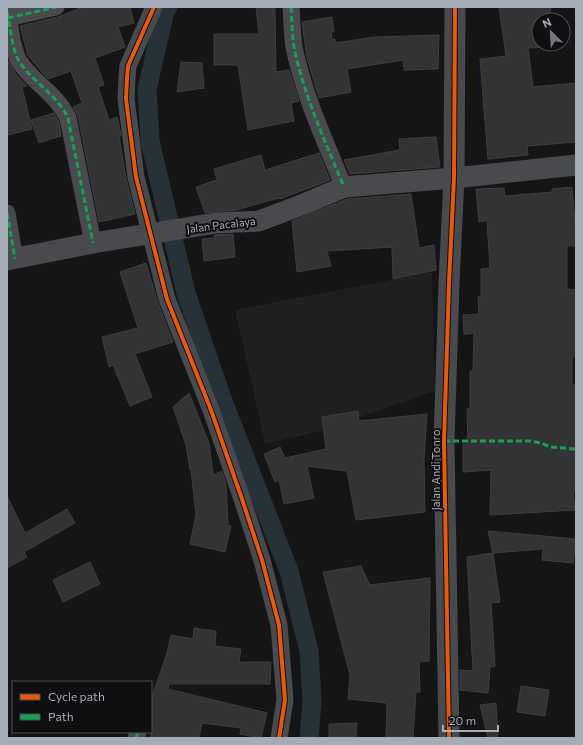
<svg xmlns="http://www.w3.org/2000/svg" width="583" height="745" font-family="Commissioner,sans-serif">
<style>
.built{fill:#1f1f21}
.lines{fill:none;stroke-linecap:round;stroke-linejoin:round}
.canal{stroke:#273238;stroke-width:19}
.building{fill:#333334;stroke:#3d3e41}
.minor{stroke:#484a4e;stroke-width:17}
.tertiary{stroke:#484a4e;stroke-width:21}
.quiet{stroke:#1a9f57;stroke-width:3;stroke-dasharray:6 3;stroke-linecap:butt}
.cycleway-casing{stroke:#0f0f11;stroke-width:6}
.cycleway{stroke:#e8590c;stroke-width:4}
.labels{text-anchor:middle;stroke-width:4;stroke-linejoin:round;paint-order:stroke}
.street-label{font-size:11px;fill:#a4acb7;stroke:#0f0f11}
</style>
<rect width="100%" height="100%" fill="#151515"/>
<!-- built -->
<path class="built" d="M432 272 435 391 320 431 265 444 235 310Z"/>
<g class="lines">
<!-- canal -->
<path class="canal" d="M168 7 165 11 147 89 150 141 186 293 223 401 289 571 309 651 312 701 309 738"/>
</g>
<!-- building -->
<path class="building" d="M83 7H130L134 23 118 27 125 47 95 58 104 85 98 87 109 120 117 117 119 125 121 136H119L126 178 135 214 99 222 78 116 73 107 82 103 71 71 48 79 28 56 20 26 58 17Z
M256 7H275L276 72 289 70 299 101 291 103 294 121 248 130 238 65H214V34H259Z
M499 7H551L549 20H539V44H547V47L528 48 533 87 576 83V142L527 146 528 155 488 159 480 59 506 56Z
M332 17 334 32H331L332 39H335L336 43 374 37 439 35 438 69 404 70 403 60 347 69 351 92 319 98 307 58 302 22Z
M7 59 16 74 27 86 22 87 32 129 7 135Z
M181 62 202 63 204 88 177 92Z
M54 113 59 122 61 136 39 143 31 120Z
M436 137 440 167 350 174 344 160 400 150 399 139Z
M319 153 330 180 280 199 279 198 236 210 205 213 196 187 217 180 214 169 261 155 265 170Z
M572 187 575 221H576V246H567V289L576 290V356H572V385H576V492H573L575 510 490 515 491 470 463 472V444H468L467 409H470V371H473L474 333 464 334 463 315 479 314 478 297 481 296V269L490 268 487 221 479 222 476 189 504 188 505 196 552 192V189Z
M411 194 419 248 434 245 436 270 393 279 392 247 327 251 331 266 297 272 292 221 347 199Z
M233 234 235 257 204 261 202 239 215 238 214 235Z
M146 263 158 303 173 342 135 354 152 397 130 406 113 365 109 367 102 337 138 328 120 272Z
M189 393 209 443 213 475 222 471 226 484 228 525 231 526 225 552 190 544 196 515 191 470H190L186 445 173 407Z
M358 411 359 421 427 414 424 459 425 512 356 520 347 471 307 466 314 498 284 504 279 480 275 482 264 454 280 447 285 458 326 449 322 417Z
M7 496 25 533 67 509 75 523 24 552 27 557 7 568Z
M488 531 576 539 573 563 542 560 543 549 493 553Z
M493 553 500 602 491 603 495 666 490 667 488 693 460 690V670L473 671 467 557Z
M90 562 100 584 63 602 53 580Z
M361 566 370 585 430 578 429 661 419 662 420 692H416L413 738H386L387 703 348 699 350 675 323 572Z
M194 628 216 631 215 646 241 649 239 662H271L270 684H169L168 689 267 713 261 738 240 734 241 728 202 723 199 738H151V700L167 653 171 635 193 639Z
M521 686 549 690 545 716 517 712Z
M496 703 498 738H488L480 705Z
M357 723 356 738H329V724Z"/>
<g class="lines">
<!-- minor -->
<path class="minor" d="M154 7 128 66 127 78 126 99 136 177 167 299 211 410 242 499 262 560 279 625 285 700 279 738
M291 7C292 20 292 34 294 47 304 96 325 141 344 187
M7 12C11 27 11 47 19 61 32 82 56 93 68 118L93 243
M8 18 56 7
M7 213 15 259
M136 738 138 732"/>
<!-- tertiary -->
<path class="tertiary" d="M7 260 93 243 216 223 259 221 304 204 344 187 454 178 576 165
M449 738 444 441 449 283 454 178 455 7"/>
<!-- quiet -->
<path class="quiet" d="M291 7C292 20 292 34 294 47 304 96 325 141 344 187
M7 12C11 27 11 47 19 61 32 82 56 93 68 118L93 243
M8 18 56 7
M7 213 15 259
M444 441H530L541 443 550 447 576 449
M136 738 138 732"/>
<!-- cycleway casing -->
<g class="cycleway-casing">
<path id="cycleway" d="M154 7 128 66 127 78 126 99 136 177 167 299 211 410 242 499 262 560 279 625 285 700 279 738
M449 738 444 441 449 283 454 178 455 7"/>
</g>
<!-- cycleway -->
<use href="#cycleway" class="cycleway"/>
</g>
<g class="labels">
<!-- street labels -->
<g class="street-label">
<text transform="translate(221 225) rotate(-7)" y="4">Jalan Pacalaya</text>
<text transform="translate(436 470) rotate(-90)" y="4">Jalan Andi Tonro</text>
</g>
</g>
<!-- border -->
<rect width="583" height="745" fill="none" stroke="#a4acb7" stroke-width="16"/>
<!-- legend -->
<rect x="12" y="681" width="140" height="52" fill="#0f0f11" stroke="#4b4e53"/>
<rect x="20" y="694" width="20" height="6" fill="#e8590c" stroke="#4b4e53"/>
<text x="48" y="701" font-size="12" fill="#a4acb7">Cycle path</text>
<rect x="20" y="714" width="20" height="6" fill="#1a9f57" stroke="#4b4e53"/>
<text x="48" y="721" font-size="12" fill="#a4acb7">Path</text>
<!-- north arrow -->
<g transform="translate(551 32) rotate(336)"><circle r="19" fill="#0f0f11" stroke="#4b4e53"/>
<path d="M0-3L7 15L0 10L-7 15Z" fill="#72777e"/>
<text y="-6" font-size="11" font-weight="bold" text-anchor="middle" fill="#a4acb7">N</text>
</g>
<!-- scale -->
<path d="M443 725v6h55v-6" fill="none" stroke="#a4acb7" stroke-width="2"/>
<text x="449" y="725" font-size="12" fill="#a4acb7" stroke="#0f0f11" stroke-width="3" paint-order="stroke">20 m</text>
</svg>
